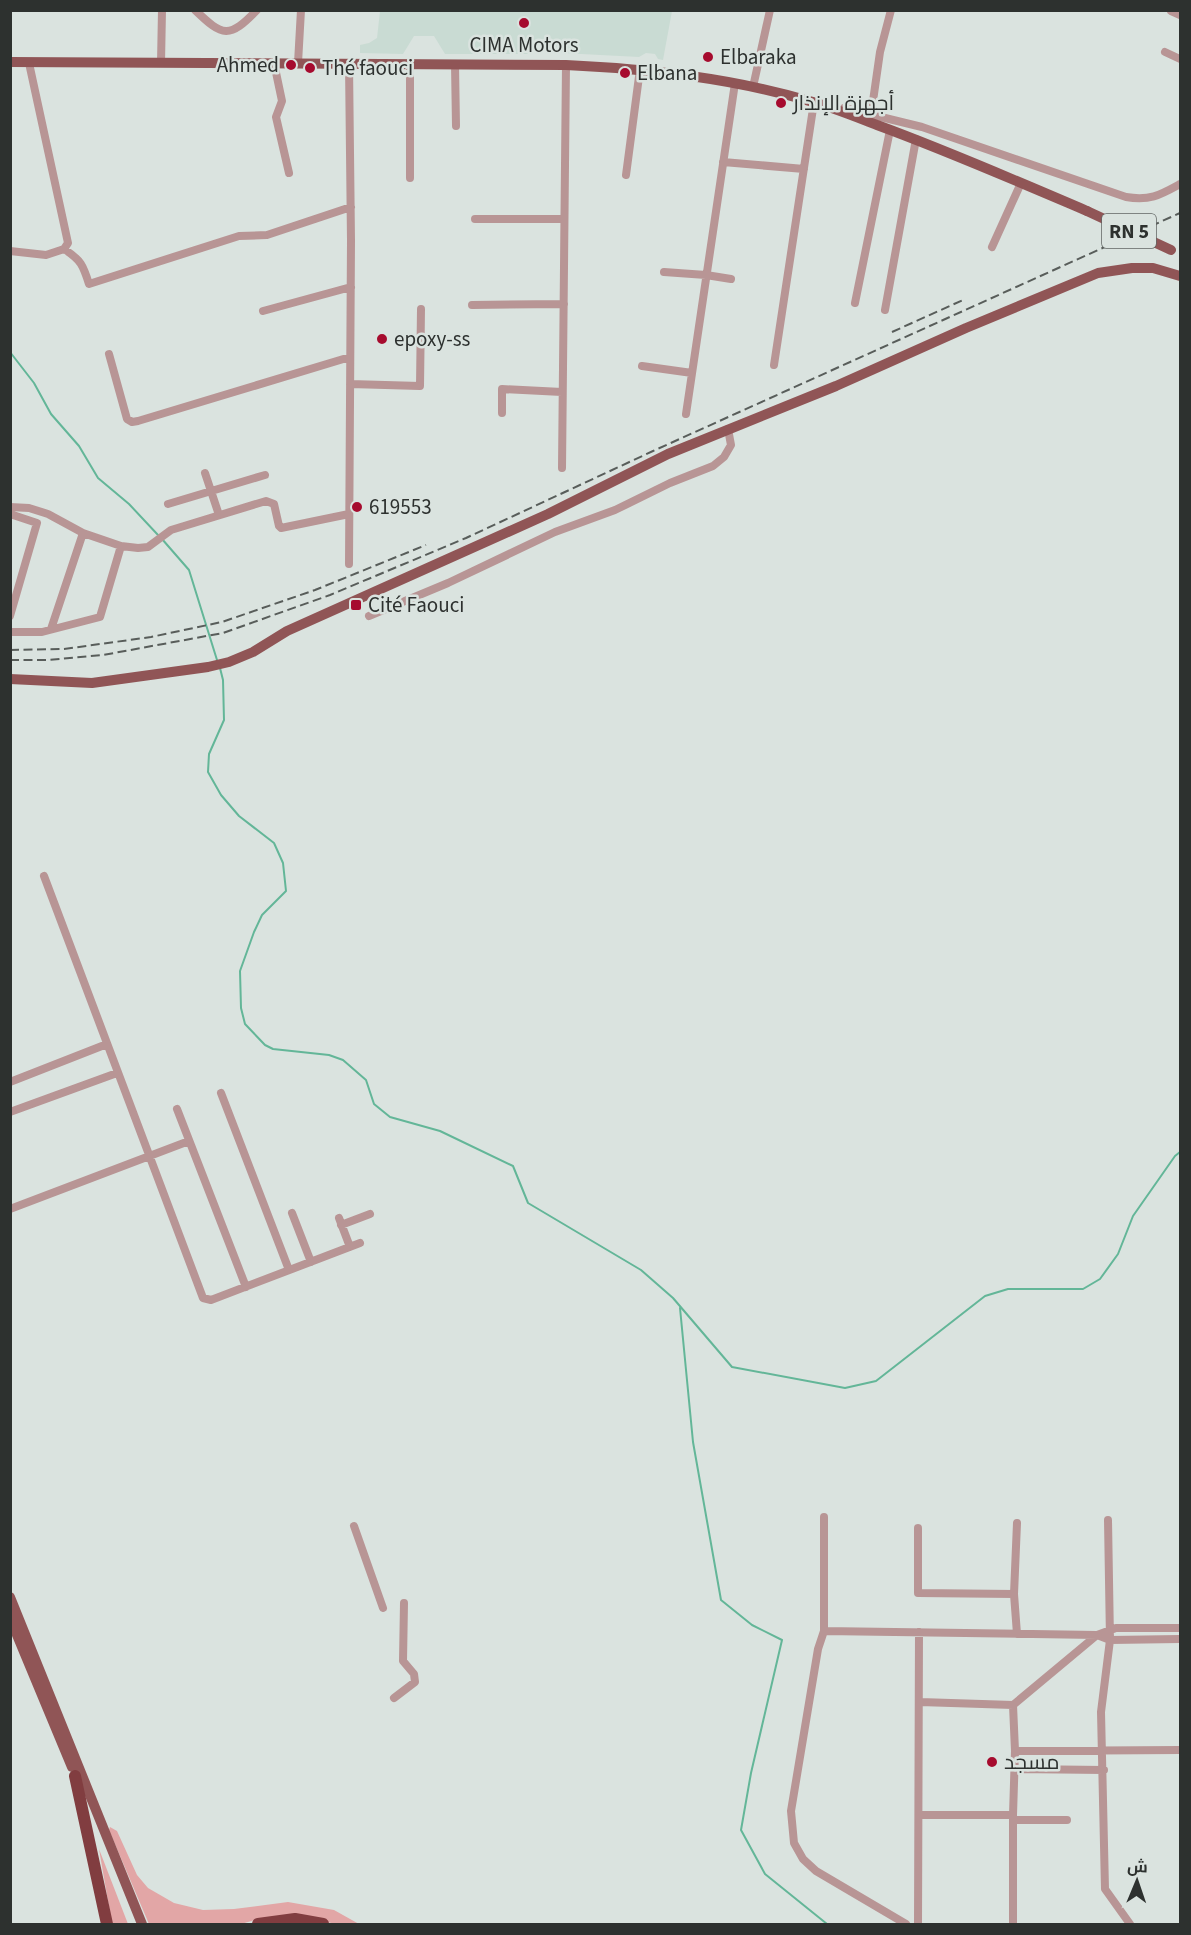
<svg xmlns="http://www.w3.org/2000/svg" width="1191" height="1935" font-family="'Source Sans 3',Cairo,sans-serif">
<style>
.built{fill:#c9dbd3}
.green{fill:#e2a6a6}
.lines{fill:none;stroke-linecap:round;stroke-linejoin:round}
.stream{stroke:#63b698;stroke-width:2}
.minor{stroke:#b89595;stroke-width:8}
.major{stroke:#905556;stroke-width:10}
.highway{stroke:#813d40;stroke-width:12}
.rail{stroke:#585d5a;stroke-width:2;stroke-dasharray:9 4.5;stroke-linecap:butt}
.major-bridge{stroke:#905556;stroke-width:10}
.poi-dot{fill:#a60b2e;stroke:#dae3df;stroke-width:2}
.labels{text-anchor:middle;stroke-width:5;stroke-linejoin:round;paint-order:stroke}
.shield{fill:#dae3df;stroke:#616664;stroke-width:1.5}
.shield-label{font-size:20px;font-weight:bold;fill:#2d312f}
.poi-label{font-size:21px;fill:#2d312f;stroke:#dae3df;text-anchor:start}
</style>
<rect width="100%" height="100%" fill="#dae3df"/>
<!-- built -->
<path class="built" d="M380 11V10L672 11 663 60 658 59 655 54 646 53 639 57 562 53 549 40 538 41 530 54H445L434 36H414L403 54 360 53V45L369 43 377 38Z"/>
<!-- green -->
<path class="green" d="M110 1827 117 1831 137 1875 148 1888 174 1903 203 1910 234 1909 288 1902 334 1910 359 1924H336L318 1920H255L241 1924H149L109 1830Z
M99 1849 128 1924H112Z"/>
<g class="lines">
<!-- stream -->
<path class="stream" d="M10 352 34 383 51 414 79 446 98 478 129 504 158 535
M162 539 189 570 217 660
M220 668 223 680 224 720 209 754 208 772 221 795 239 816 274 843 283 863 286 891 262 915 254 932 240 971 241 1008 245 1024 265 1045 273 1049 329 1055 343 1060 366 1080 374 1104 390 1117 440 1131 513 1166 528 1203 641 1270 673 1298 732 1367 845 1388 876 1381 985 1296 1008 1289H1083L1100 1279 1118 1254 1133 1216 1175 1156 1180 1152
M680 1308 693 1442 721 1600 752 1625 782 1640 751 1773 741 1830 765 1874 827 1924"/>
<!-- minor -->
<path class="minor" d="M195 10C223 37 229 39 257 10
M1171 11 1180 15
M1165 52 1180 59
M161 63 162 10
M274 63 282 101 276 117 289 173
M298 63 301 10
M455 64 456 126
M410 65V178
M753 87 770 10
M844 108 922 127 1126 197C1150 201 1160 195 1180 184
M871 115 880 52 891 10
M723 162 804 169
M626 175 640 69
M475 219H564
M992 247 1021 183
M64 249C81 260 83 265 89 284L239 236 267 235 351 207
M10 251 46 255 64 249 68 243 29 63
M664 272 706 275 731 279
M855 303 890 130
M472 305 564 304
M885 310 916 139
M263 311 351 287
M109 354 127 419 132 422 138 421 350 357
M774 365 814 102H817
M642 366 692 373
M350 384 420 386 421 309
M502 413V389L562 392
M686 414 735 83
M562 468 566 65
M205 473 219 515
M168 504 265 475
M10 507 29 508 48 514 83 533 121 546 138 548 148 547 171 530 266 501 274 504 279 526 281 528 349 514
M10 514 37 523 10 616
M349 564 351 241 349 64
M369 616 448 583 555 532 615 510 670 483 713 466 724 457 731 445 728 429
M51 629 83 533
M10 632H42L100 617 121 546
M44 876 203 1298 211 1300 360 1243
M10 1082 107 1044
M221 1093 289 1270
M177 1109 246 1287
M10 1112 117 1073
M10 1209 189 1141
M292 1213 311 1262
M339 1218 350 1247
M341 1225 370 1214
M824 1517V1631L818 1649 791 1811 794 1843 803 1859 816 1871 906 1924
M1108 1520 1110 1640 1101 1712 1105 1889 1130 1924
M354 1526 383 1608
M918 1528V1593L1014 1594
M824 1631 1097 1635 1110 1640 1180 1639
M1017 1634 1014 1594 1017 1523
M394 1698 415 1682 414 1674 403 1661 404 1603
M920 1702 1013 1705 1097 1635 1116 1628H1180
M1015 1751 1180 1750
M1015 1769 1104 1770
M919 1815H1013
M1013 1820H1067
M918 1924 919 1632
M1013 1924V1815L1015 1751 1013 1705"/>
<!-- major -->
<path class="major" d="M10 62 566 65C650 69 732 78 813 102 834 108 856 117 877 125 948 151 1017 181 1087 211
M10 679 92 683 208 667 229 662 253 652 287 631 548 514 668 454 836 386 966 328 1098 273 1132 268H1153L1180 276
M10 1597 142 1924
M10 1618 72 1767"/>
<!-- highway -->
<path class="highway" d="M75 1776 107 1924
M258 1924 295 1919 323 1924"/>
<!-- rail -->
<path class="rail" d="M892 332 963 300
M10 650 64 649 151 637 222 622 315 590 426 545
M10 660H47L103 655 223 633 330 595 466 538 653 451 1180 213"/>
<!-- major-bridge -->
<path class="major-bridge" d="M1087 211 1171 250"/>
</g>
<!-- markers -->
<g class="poi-dot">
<circle cx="524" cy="23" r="6"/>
<circle cx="708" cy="57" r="6"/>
<circle cx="291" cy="65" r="6"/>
<circle cx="310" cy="68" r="6"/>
<circle cx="625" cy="73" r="6"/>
<circle cx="781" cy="103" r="6"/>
<circle cx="382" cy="339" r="6"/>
<circle cx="357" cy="507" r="6"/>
<rect x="350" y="599" width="12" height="12" rx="3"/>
<circle cx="992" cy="1762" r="6"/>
</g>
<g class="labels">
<!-- shield labels -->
<rect class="shield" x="1102" y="214" width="54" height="34" rx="4.5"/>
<g class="shield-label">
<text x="1129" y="238">RN 5</text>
</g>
<!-- poi labels -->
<g class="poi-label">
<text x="524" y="52" text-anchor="middle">CIMA Motors</text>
<text x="720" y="64">Elbaraka</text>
<text x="279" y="72" text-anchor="end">Ahmed</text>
<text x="322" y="75">Thé faouci</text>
<text x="637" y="80">Elbana</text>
<text x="793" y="110">أجهزة الإنذار</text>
<text x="394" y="346">epoxy-ss</text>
<text x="369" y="514">619553</text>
<text x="368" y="612">Cité Faouci</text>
<text x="1004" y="1769">مسجد</text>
</g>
</g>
<!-- border -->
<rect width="1191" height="1935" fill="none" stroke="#2d312f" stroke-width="24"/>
<!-- north arrow -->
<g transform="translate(1137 1881) rotate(2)" stroke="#dae3df" stroke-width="4.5" paint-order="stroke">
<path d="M0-4.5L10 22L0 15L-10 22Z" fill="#2d312f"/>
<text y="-9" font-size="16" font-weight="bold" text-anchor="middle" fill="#2d312f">ش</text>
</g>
</svg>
